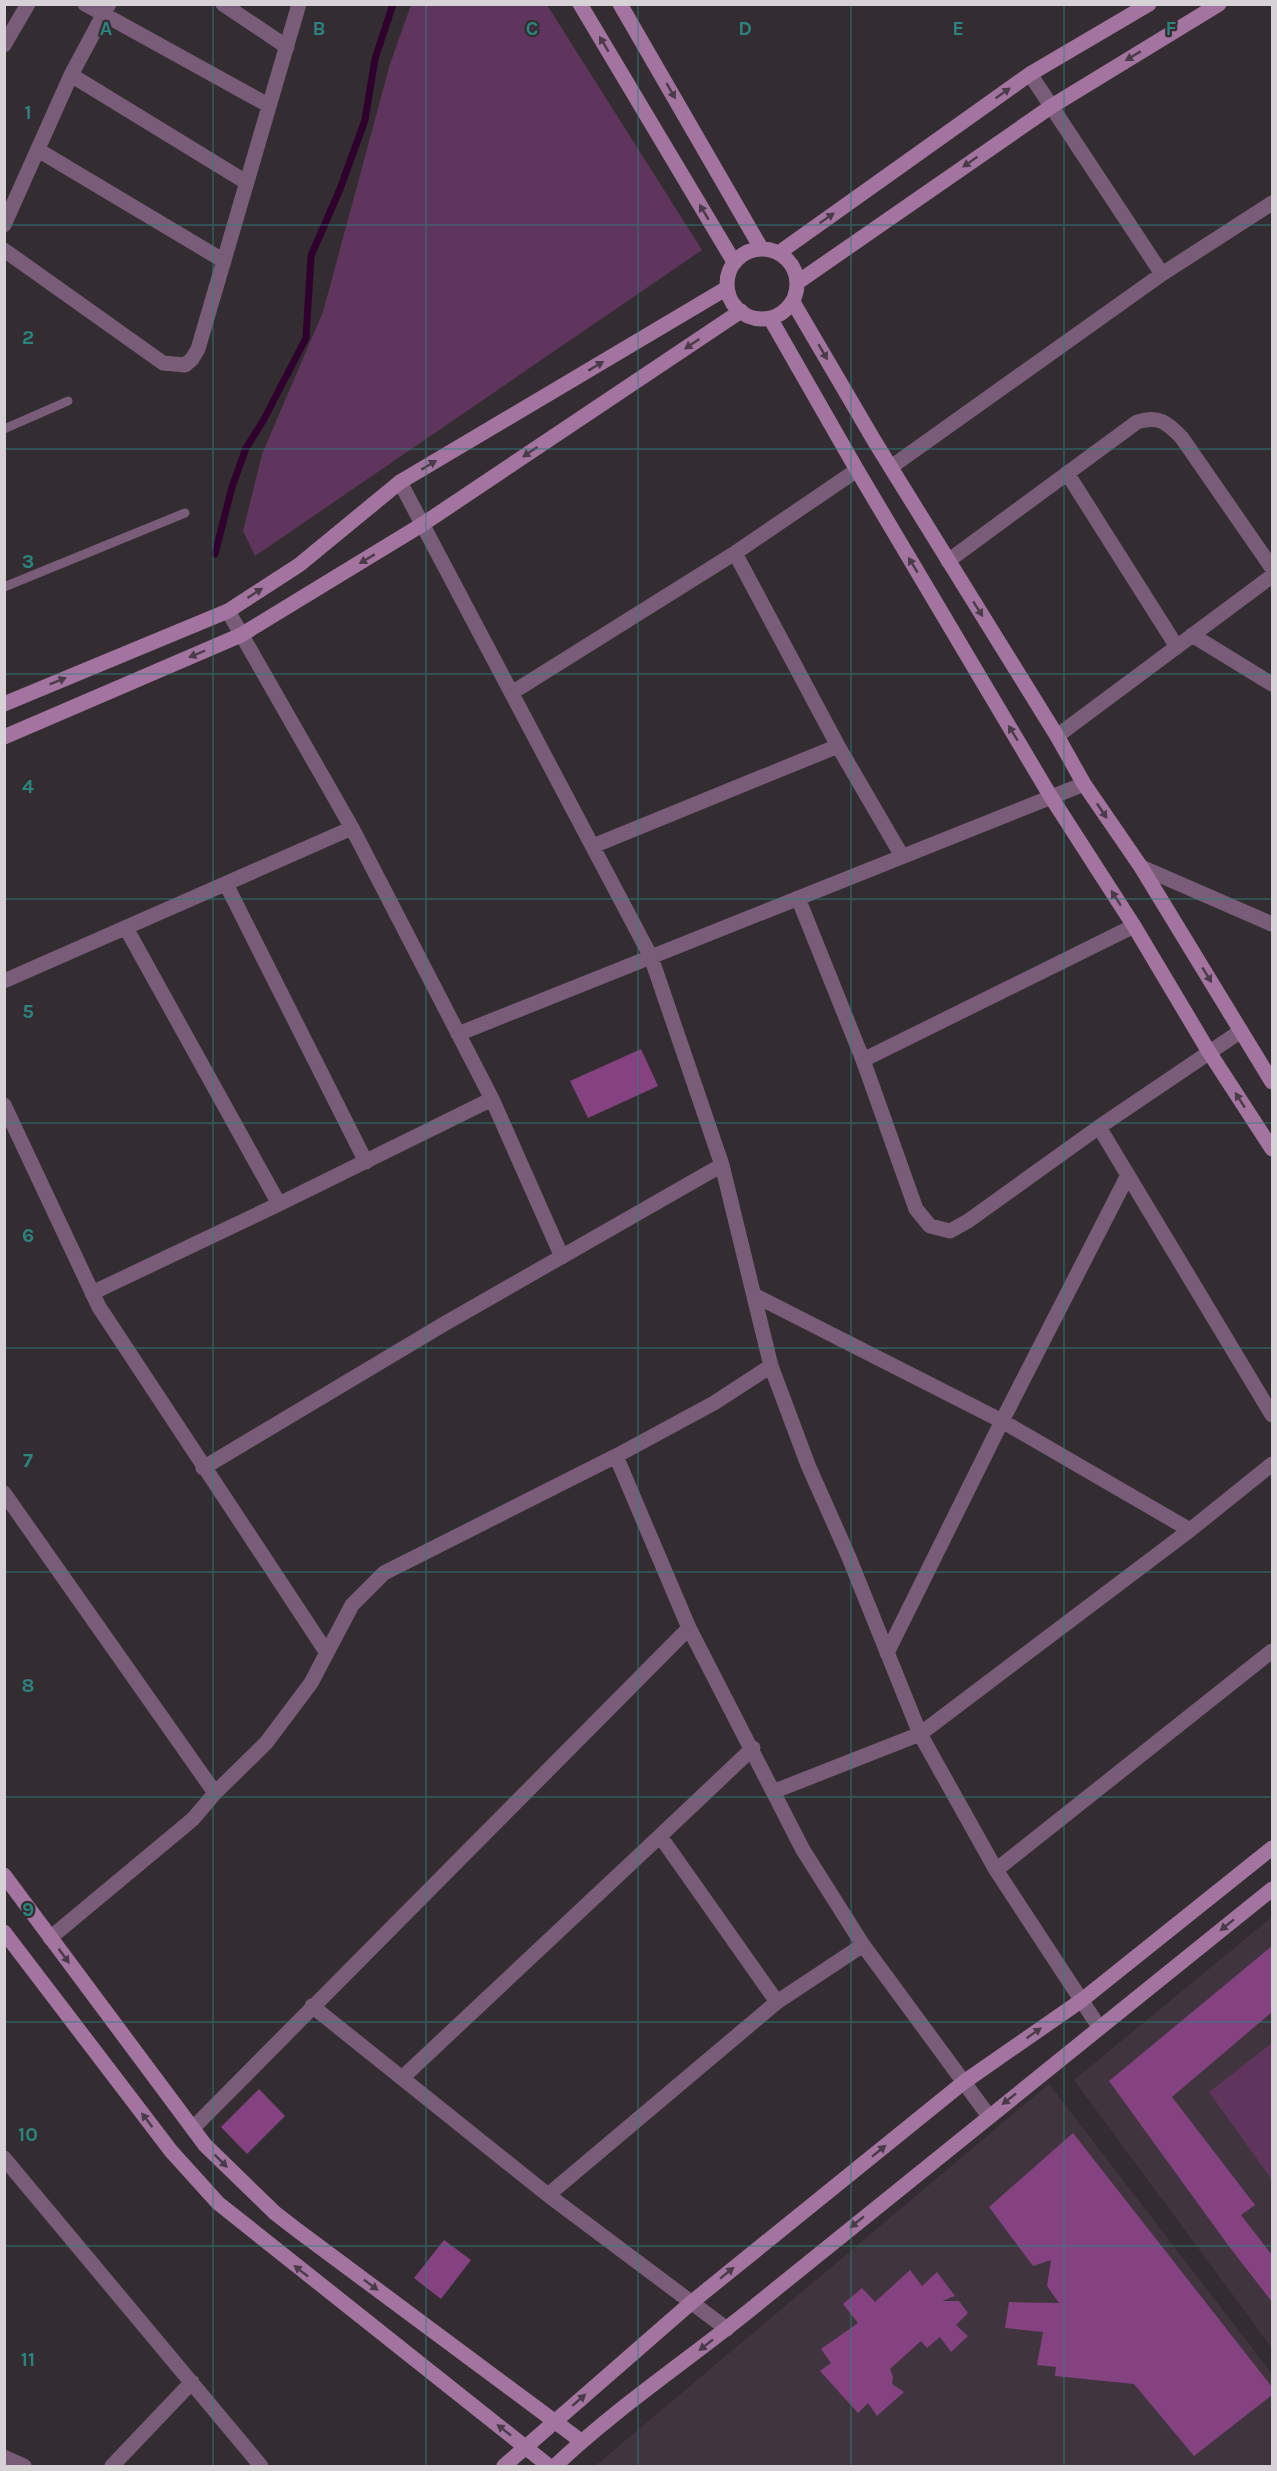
<svg xmlns="http://www.w3.org/2000/svg" width="1277" height="2471" font-family="Karla,sans-serif">
<style>
.built{fill:#40353f}
.green{fill:#5f355d}
.lines{fill:none;stroke-linecap:round;stroke-linejoin:round}
.stream{stroke:#2f002e;stroke-width:7}
.building{fill:#844281}
.lane{stroke:#795c77;stroke-width:9}
.street{stroke:#795c77;stroke-width:15}
.secondary{stroke:#a3749f;stroke-width:15}
.oneway{fill:#493b48}
.grid{fill:none;stroke:#2d847e;stroke-width:1.5;stroke-opacity:0.55}
.grid-label{font-size:20px;text-anchor:middle;font-weight:bold;fill:#2d847e;stroke:#332d32;stroke-width:4.5;stroke-linejoin:round;paint-order:stroke}
</style>
<rect width="100%" height="100%" fill="#332d32"/>
<!-- built -->
<path class="built" d="M1272 1917V2348L1074 2080Z
M1049 2084 1272 2374V2466H595Z"/>
<!-- green -->
<path class="green" d="M411 5H547L702 250 255 556 243 531 262 454 323 312 390 64Z
M1272 2043V2180L1209 2092Z"/>
<g class="lines">
<!-- stream -->
<path class="stream" d="M215 554 232 487 246 448 263 421 306 338 311 256 340 189 365 120 375 59 393 4"/>
</g>
<!-- building -->
<path class="building" d="M641 1049 658 1086 588 1118 570 1081Z
M1272 1946V2012L1172 2097 1255 2205 1241 2215 1272 2255V2302L1228 2245 1109 2081Z
M259 2089 285 2116 247 2154 221 2127Z
M1073 2133 1272 2387V2395L1194 2456 1134 2384 1055 2376 1056 2367 1037 2365 1043 2332 1005 2328 1009 2302 1059 2303 1047 2286 1051 2260 1033 2266 989 2207Z
M444 2240 471 2260 441 2299 414 2278Z
M910 2270 922 2286 937 2272 955 2296 942 2301H959L968 2313 956 2325 968 2336 951 2352 940 2337 927 2348 921 2341 890 2369 893 2377 892 2384 904 2392 877 2416 868 2403 858 2413 820 2371 831 2363 821 2349 858 2323 843 2304 862 2288 875 2302Z"/>
<g class="lines">
<!-- lane -->
<path class="lane" d="M4 429 68 401
M4 587 185 513"/>
<!-- street -->
<path class="street" d="M85 4 268 105
M223 4 287 47
M4 45 28 4
M1030 74 1162 274
M71 75 246 182
M38 150 224 261
M4 225 71 75 109 4
M4 250 163 363 185 365 192 359 198 349 299 4
M891 467 1162 274 1272 203
M1067 473 1177 647
M400 482 651 957 722 1165 771 1366 808 1465 848 1555 920 1734 996 1870 1099 2027
M735 553 857 470
M948 561 1137 422C1158 415 1167 422 1182 438L1272 568
M1192 635 1272 684
M513 692 735 553 838 746 593 846
M1057 736 1272 576
M838 746 902 856
M1141 867 1272 924
M226 884 366 1162
M798 898 863 1060 916 1209 930 1226 950 1231 968 1221 1099 1127
M126 928 279 1204
M4 981 352 828 228 611
M1241 1031 1099 1127 1272 1415
M458 1034 1084 784
M863 1060 1134 926
M492 1099 562 1257
M4 1105 99 1307 327 1653
M92 1293 279 1204 492 1099 352 828
M754 1295 1002 1421 1190 1530
M616 1456 689 1628 803 1850 863 1945 988 2115
M203 1468 444 1324 722 1165
M4 1493 215 1793
M887 1653 1002 1421 1128 1175
M775 1791 920 1734 1190 1530 1272 1464
M660 1836 753 1748
M996 1870 1272 1651
M50 1938 193 1819 215 1793 266 1743 311 1683 352 1605 384 1573 616 1456 714 1403 771 1366
M312 2006 548 2195 727 2329
M402 2078 660 1836 777 2002
M193 2128 689 1628
M4 2158 261 2466
M548 2195 777 2002 863 1945
M4 2457 24 2466
M112 2466 192 2382"/>
<!-- secondary -->
<path class="secondary" d="M580 4 734 262
M620 4 761 248
M727 284a35 35 0 1 1 70 0a35 35 0 1 1-70 0Z
M780 252 1030 74 1149 4
M798 282 1052 106 1219 4
M793 302 875 442 1057 736 1084 784 1141 867 1272 1082
M770 318 857 470 1051 797 1134 926 1209 1052 1272 1149
M4 704 228 611 299 565 400 482 727 288
M4 737 241 635 423 524 741 311
M4 1875 205 2145 275 2213 297 2230 581 2441
M4 1932 171 2151 218 2203 549 2466
M504 2466 692 2302 964 2082 1082 2000 1272 1848
M555 2466C618 2406 693 2357 761 2301 930 2163 1101 2026 1272 1889"/>
</g>
<!-- one-way arrows -->
<defs><path id="oneway-solid" d="M-6-.8H1V-3.2L6.5 0L1 3.2V.8H-6Z" transform="scale(1.5)"/></defs>
<g class="oneway">
<use href="#oneway-solid" transform="translate(604 44) rotate(-121)"/>
<use href="#oneway-solid" transform="translate(1133 56) rotate(149)"/>
<use href="#oneway-solid" transform="translate(671 91) rotate(60)"/>
<use href="#oneway-solid" transform="translate(1003 93) rotate(-35)"/>
<use href="#oneway-solid" transform="translate(970 162) rotate(145)"/>
<use href="#oneway-solid" transform="translate(704 212) rotate(-121)"/>
<use href="#oneway-solid" transform="translate(827 218) rotate(-35)"/>
<use href="#oneway-solid" transform="translate(692 344) rotate(146)"/>
<use href="#oneway-solid" transform="translate(823 352) rotate(60)"/>
<use href="#oneway-solid" transform="translate(596 366) rotate(-31)"/>
<use href="#oneway-solid" transform="translate(530 452) rotate(146)"/>
<use href="#oneway-solid" transform="translate(429 465) rotate(-31)"/>
<use href="#oneway-solid" transform="translate(367 559) rotate(149)"/>
<use href="#oneway-solid" transform="translate(913 565) rotate(-121)"/>
<use href="#oneway-solid" transform="translate(255 593) rotate(-33)"/>
<use href="#oneway-solid" transform="translate(978 609) rotate(58)"/>
<use href="#oneway-solid" transform="translate(197 654) rotate(157)"/>
<use href="#oneway-solid" transform="translate(58 681) rotate(-22)"/>
<use href="#oneway-solid" transform="translate(1013 733) rotate(-121)"/>
<use href="#oneway-solid" transform="translate(1102 811) rotate(56)"/>
<use href="#oneway-solid" transform="translate(1116 898) rotate(-123)"/>
<use href="#oneway-solid" transform="translate(1207 975) rotate(59)"/>
<use href="#oneway-solid" transform="translate(1240 1100) rotate(-123)"/>
<use href="#oneway-solid" transform="translate(1227 1925) rotate(141)"/>
<use href="#oneway-solid" transform="translate(64 1956) rotate(54)"/>
<use href="#oneway-solid" transform="translate(1034 2033) rotate(-35)"/>
<use href="#oneway-solid" transform="translate(1009 2099) rotate(142)"/>
<use href="#oneway-solid" transform="translate(147 2120) rotate(-127)"/>
<use href="#oneway-solid" transform="translate(879 2151) rotate(-39)"/>
<use href="#oneway-solid" transform="translate(221 2161) rotate(45)"/>
<use href="#oneway-solid" transform="translate(857 2222) rotate(141)"/>
<use href="#oneway-solid" transform="translate(301 2271) rotate(-142)"/>
<use href="#oneway-solid" transform="translate(727 2273) rotate(-39)"/>
<use href="#oneway-solid" transform="translate(371 2285) rotate(37)"/>
<use href="#oneway-solid" transform="translate(706 2345) rotate(142)"/>
<use href="#oneway-solid" transform="translate(579 2400) rotate(-41)"/>
<use href="#oneway-solid" transform="translate(504 2430) rotate(-142)"/>
</g>
<!-- grid -->
<path class="grid" d="M213 4V2466M426 4V2466M638 4V2466M851 4V2466M1064 4V2466M4 225H1272M4 449H1272M4 674H1272M4 899H1272M4 1123H1272M4 1348H1272M4 1572H1272M4 1797H1272M4 2022H1272M4 2246H1272"/>
<g class="grid-label">
<text x="106" y="35">A</text>
<text x="319" y="35">B</text>
<text x="532" y="35">C</text>
<text x="745" y="35">D</text>
<text x="958" y="35">E</text>
<text x="1171" y="35">F</text>
<text x="28" y="119">1</text>
<text x="28" y="344">2</text>
<text x="28" y="568">3</text>
<text x="28" y="793">4</text>
<text x="28" y="1018">5</text>
<text x="28" y="1242">6</text>
<text x="28" y="1467">7</text>
<text x="28" y="1692">8</text>
<text x="28" y="1916">9</text>
<text x="28" y="2141">10</text>
<text x="28" y="2366">11</text>
</g>
<!-- border -->
<rect width="1277" height="2471" fill="none" stroke="#d6d2d6" stroke-width="12"/>
</svg>
